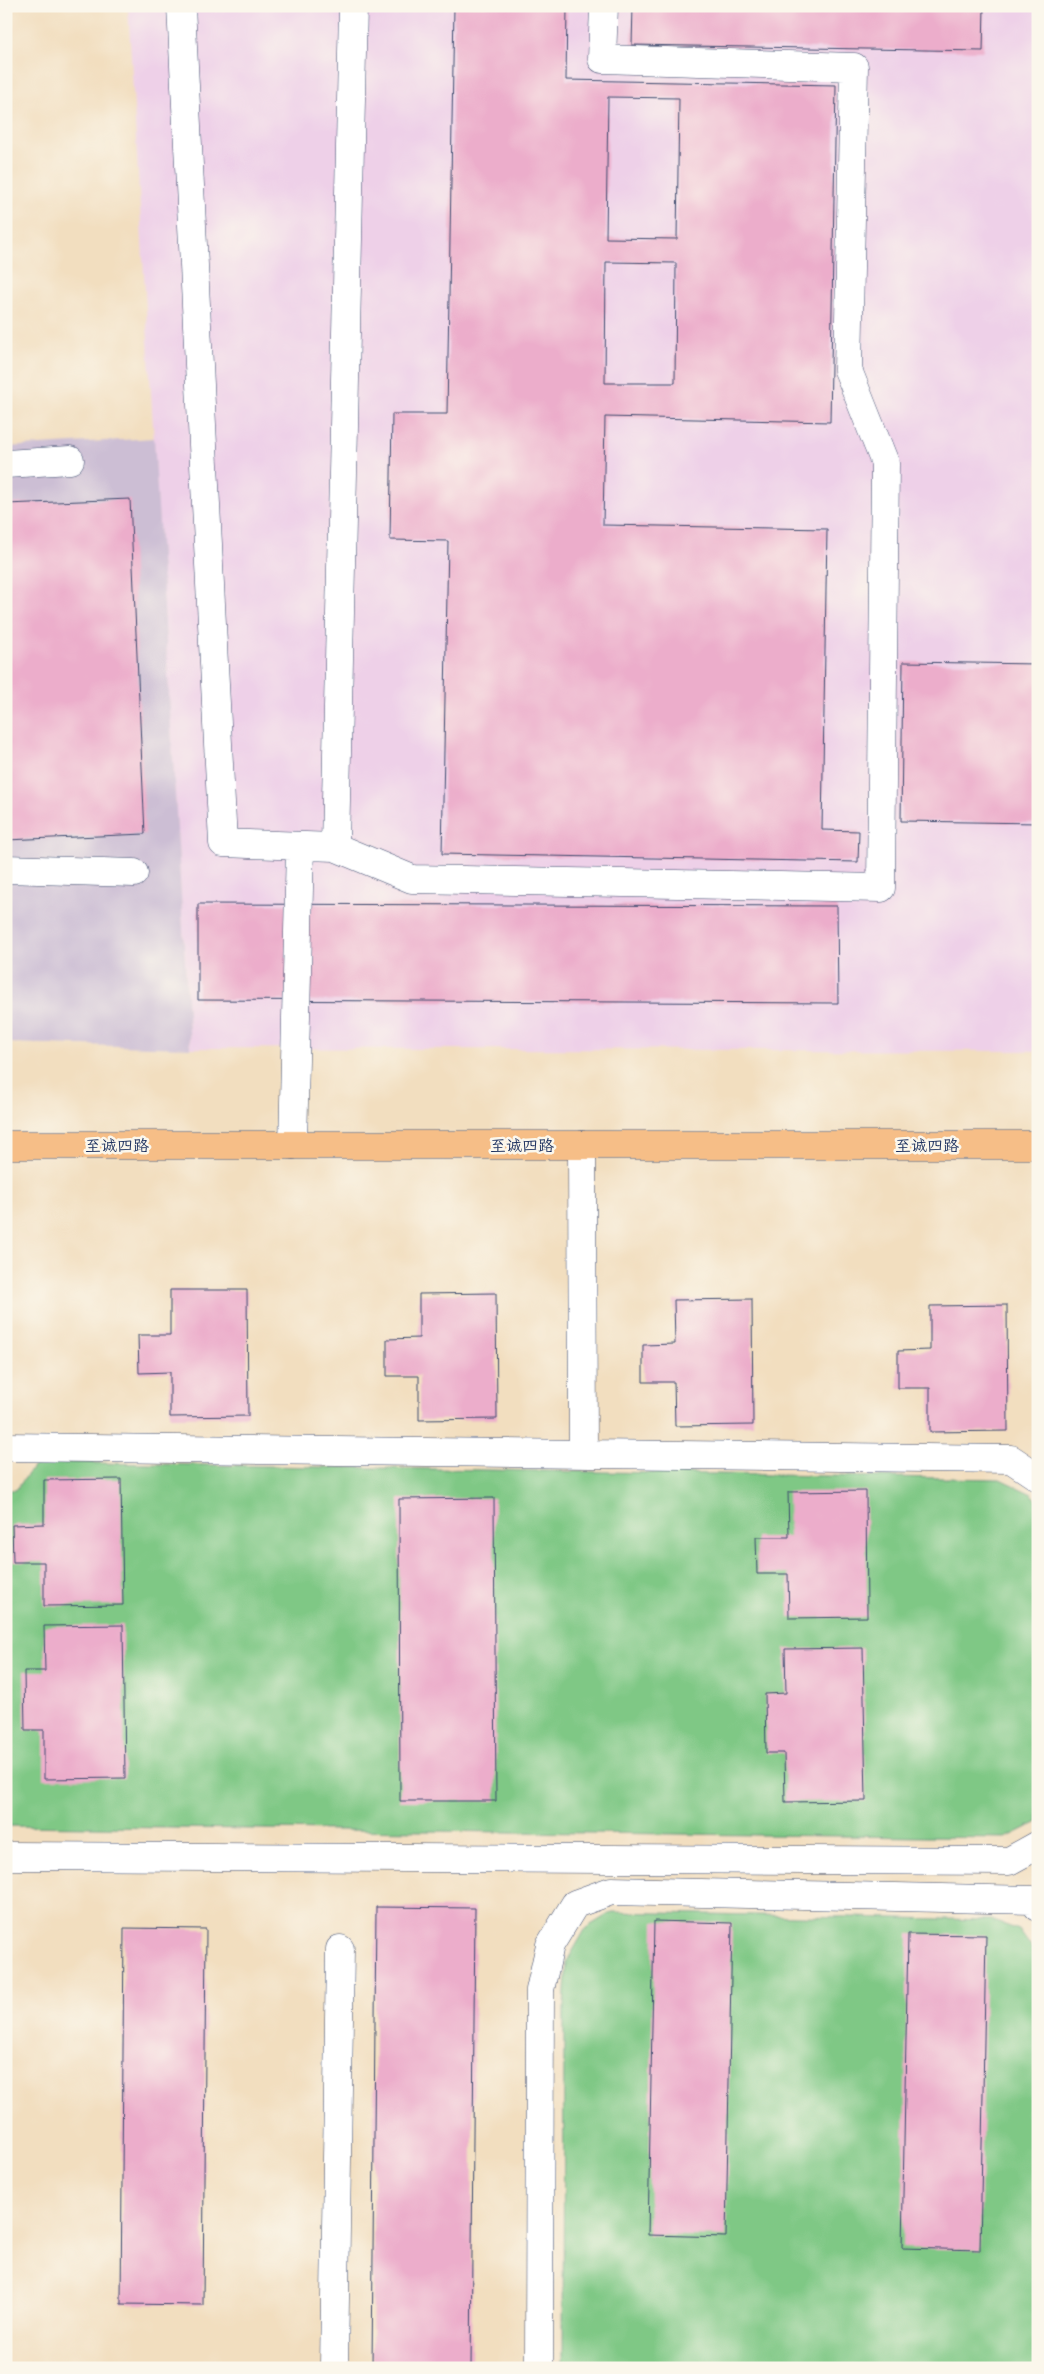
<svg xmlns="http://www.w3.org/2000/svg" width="1044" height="2374" font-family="Dekko,'LXGW WenKai TC',sans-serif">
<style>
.built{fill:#eed0e8}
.industrial{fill:#ccbed4}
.green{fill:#7fc885;stroke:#4d7c72}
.building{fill:#ecadcb;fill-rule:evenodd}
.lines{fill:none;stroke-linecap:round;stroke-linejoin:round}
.minor-casing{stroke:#3b496d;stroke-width:29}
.major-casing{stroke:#3b496d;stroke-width:29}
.minor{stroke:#fff;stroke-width:28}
.major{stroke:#f6be87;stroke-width:28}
.labels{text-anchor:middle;stroke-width:5;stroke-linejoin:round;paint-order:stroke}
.street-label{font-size:16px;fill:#1b2f5e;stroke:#fbf7ec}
</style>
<rect width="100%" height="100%" fill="#fbf7ec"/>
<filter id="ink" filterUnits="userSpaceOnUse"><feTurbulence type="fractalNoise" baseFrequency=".02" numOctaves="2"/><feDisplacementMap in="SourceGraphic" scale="10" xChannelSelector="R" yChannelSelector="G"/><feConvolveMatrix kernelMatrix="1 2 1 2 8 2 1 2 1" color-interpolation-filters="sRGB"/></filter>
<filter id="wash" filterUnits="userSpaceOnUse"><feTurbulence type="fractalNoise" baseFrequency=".0096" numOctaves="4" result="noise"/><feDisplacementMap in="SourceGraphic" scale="20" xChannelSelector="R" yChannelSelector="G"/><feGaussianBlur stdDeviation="1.12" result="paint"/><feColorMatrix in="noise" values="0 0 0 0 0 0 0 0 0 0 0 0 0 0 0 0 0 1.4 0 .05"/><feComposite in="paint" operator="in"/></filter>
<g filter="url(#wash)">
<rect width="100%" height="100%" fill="#f2debf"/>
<!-- built -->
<path class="built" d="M128 6H1038V1051L190 1048Z"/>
<!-- industrial -->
<path class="industrial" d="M154 438 190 1048 6 1043V447Z"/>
<!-- green -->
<path class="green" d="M37 1462 1000 1479 1032 1494 1038 1501V1822L1006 1838 6 1826V1490H16Z
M612 1912 991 1920 1019 1930 1038 1957V2368H563L564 2005 567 1961 586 1928Z"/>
<g id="blocks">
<!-- building -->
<path class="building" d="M454 6H567L566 80 836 85 830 422 605 417 603 525 827 529 822 830 859 831 858 862 442 854 448 541 390 540 392 414H447ZM608 97 679 98 677 239 606 238ZM606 262 676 263 675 383H605Z
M633 6H984L983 51 632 45Z
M130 499 145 834 6 840V504Z
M903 662 1038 664V823L901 821Z
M198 904 837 906 838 1003 198 1000Z
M170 1290H247L248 1416 170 1417V1372L139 1373 138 1335H170Z
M496 1293 497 1419 419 1420V1376H387V1339L419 1338V1294Z
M752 1299 753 1425 675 1426 674 1382H643V1345L675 1344 674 1300Z
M1007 1305 1008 1431 930 1432V1388H898V1351L930 1350V1306Z
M121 1479 123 1605 44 1606V1562H13L12 1525 44 1524V1480Z
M866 1491 867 1617 789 1618 788 1574H757L756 1537H789L788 1492Z
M494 1498 496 1801H400L399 1499Z
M123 1625 125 1778 44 1779V1730H25L24 1671H45L44 1626Z
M863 1648 866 1801 785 1802 784 1753H766L765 1694 786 1693 785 1649Z
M376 1907 475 1908 471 2368H372Z
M654 1921 732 1923 726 2237 648 2235Z
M124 1928 206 1929 203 2305 121 2304Z
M908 1934 986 1935 980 2250 902 2248Z"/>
</g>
</g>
<g filter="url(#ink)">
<use href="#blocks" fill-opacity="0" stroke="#3b496d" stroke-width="1"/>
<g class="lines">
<!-- minor casing -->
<g class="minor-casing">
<path id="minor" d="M181 6 223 843 335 847 412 879 881 888 885 463 848 370 854 67 602 59 604 6
M6 464 70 460
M335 847 353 6
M6 869 134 873
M293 1145 300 846
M582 1145 583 1454
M6 1447 1011 1459 1038 1477
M6 1856 1009 1861 1038 1845
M334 2368 340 1949
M539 2368 540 1990 550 1945 575 1904 611 1891 1032 1900 1038 1907"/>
</g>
<!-- major casing -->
<g class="major-casing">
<path id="major" d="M6 1145H1038"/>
</g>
<!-- minor -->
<use href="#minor" class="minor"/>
<!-- major -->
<use href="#major" class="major"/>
</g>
</g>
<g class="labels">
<!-- street labels -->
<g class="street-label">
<text x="117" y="1151">至诚四路</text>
<text x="522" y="1151">至诚四路</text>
<text x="927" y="1151">至诚四路</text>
</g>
</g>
<!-- margin -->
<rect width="1044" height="2374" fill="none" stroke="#fbf7ec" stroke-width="25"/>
</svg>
